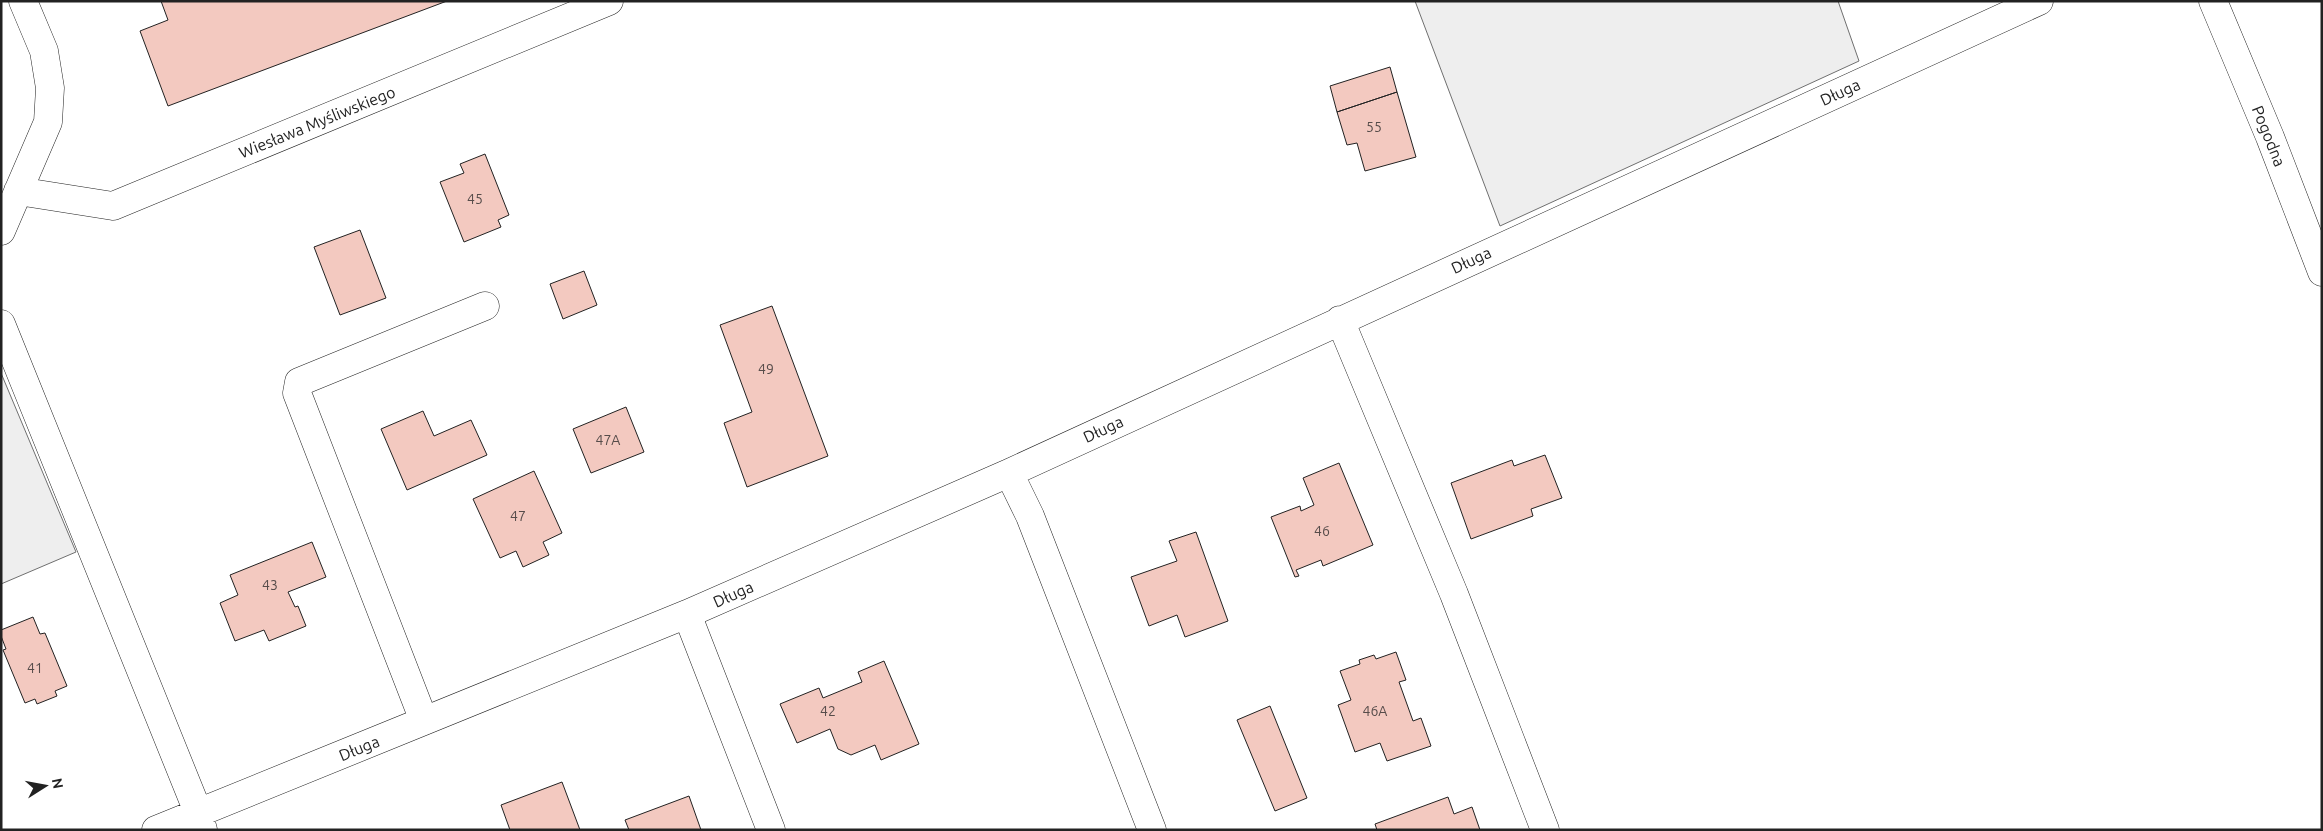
<svg xmlns="http://www.w3.org/2000/svg" width="2323" height="831" font-family="Ubuntu,sans-serif">
<style>
.green{fill:#eee;stroke:#6f6f6f}
.building{fill:#f3c9c0;stroke:#222}
.lines{fill:none;stroke-linecap:round;stroke-linejoin:round}
.minor-casing{stroke:#222;stroke-width:29}
.minor{stroke:#fff;stroke-width:28}
.labels{text-anchor:middle;stroke-width:4;stroke-linejoin:round;paint-order:stroke}
.number-label{font-size:14px;fill:#564c4a}
.street-label{font-size:16px;fill:#222;stroke:#fff}
</style>
<rect width="100%" height="100%" fill="#fff"/>
<!-- green -->
<path class="green" d="M1415 1H1838L1859 61 1500 226Z
M1 373 76 552 1 584Z"/>
<!-- building -->
<path class="building" d="M161 1H447L168 106 140 31 168 20Z
M1390 67 1397 92 1337 112 1330 86Z
M1397 92 1416 157 1365 171 1357 143 1347 145 1337 112Z
M485 154 509 215 498 220 501 227 464 242 440 182 464 173 460 164Z
M360 230 386 298 340 315 314 247Z
M584 271 597 305 563 319 550 284Z
M772 306 828 456 747 487 724 423 752 412 720 325Z
M626 407 644 452 591 473 573 429Z
M423 411 434 436 471 420 487 455 407 490 381 429Z
M1545 455 1562 498 1531 509 1533 516 1471 539 1451 483 1512 460 1514 466Z
M1339 463 1373 545 1323 566 1321 560 1296 570 1299 576 1295 577 1271 517 1300 506 1301 511 1314 505 1303 478Z
M534 471 562 533 543 542 549 555 523 567 516 551 500 558 473 499Z
M1196 532 1228 621 1185 637 1177 615 1149 626 1131 577 1177 561 1169 541Z
M312 542 326 577 288 592 295 607 298 606 306 626 269 641 264 630 235 641 220 603 238 595 230 575Z
M33 617 40 634 45 633 67 686 55 691 57 696 37 704 35 699 25 703 3 650 6 649 1 636V630Z
M1396 652 1406 680 1399 682 1413 721 1421 718 1431 746 1387 761 1380 743 1355 752 1338 705 1351 700 1340 671 1360 664 1359 660 1374 655 1376 659Z
M884 661 919 744 881 760 875 745 851 755 838 749 830 729 797 743 780 704 819 688 823 698 862 682 858 672Z
M1270 706 1307 798 1275 811 1237 720Z
M562 782 580 830H510L501 805Z
M689 796 701 830H629L625 820Z
M1448 797 1454 814 1472 807 1480 830H1377L1375 824Z"/>
<g class="lines">
<!-- minor casing -->
<g class="minor-casing">
<path id="minor" d="M2213 1 2270 137 2322 272
M18 191 113 206 609 1
M1 231 48 122 50 88 44 51 23 1
M1340 320 1454 594 1545 830
M1 324 198 812 203 830
M1009 473 1030 516 1152 830
M687 614 771 830
M424 721 297 393 299 382 485 306
M156 830 687 614 1009 473 2039 1"/>
</g>
<!-- minor -->
<use href="#minor" class="minor"/>
</g>
<g class="labels">
<!-- number labels -->
<g class="number-label">
<text x="1374" y="132">55</text>
<text x="475" y="204">45</text>
<text x="766" y="374">49</text>
<text x="608" y="445">47A</text>
<text x="518" y="521">47</text>
<text x="1322" y="536">46</text>
<text x="270" y="590">43</text>
<text x="35" y="673">41</text>
<text x="828" y="716">42</text>
<text x="1375" y="716">46A</text>
</g>
<!-- street labels -->
<g class="street-label">
<text transform="translate(1840 92) rotate(-25)" y="6">Długa</text>
<text transform="translate(317 122) rotate(-22)" y="6">Wiesława Myśliwskiego</text>
<text transform="translate(2269 136) rotate(68)" y="6">Pogodna</text>
<text transform="translate(1471 260) rotate(-25)" y="6">Długa</text>
<text transform="translate(1103 429) rotate(-25)" y="6">Długa</text>
<text transform="translate(733 594) rotate(-24)" y="6">Długa</text>
<text transform="translate(359 748) rotate(-22)" y="6">Długa</text>
</g>
</g>
<!-- border -->
<rect width="2323" height="831" fill="none" stroke="#222222" stroke-width="5"/>
<!-- north arrow -->
<g transform="translate(45 786) rotate(79)" stroke="#ffffff" stroke-width="4" paint-order="stroke">
<path d="M0-4L9 19L0 12L-9 19Z" fill="#222222"/>
<text y="-8" font-size="14" font-weight="bold" text-anchor="middle" fill="#222222">N</text>
</g>
</svg>
